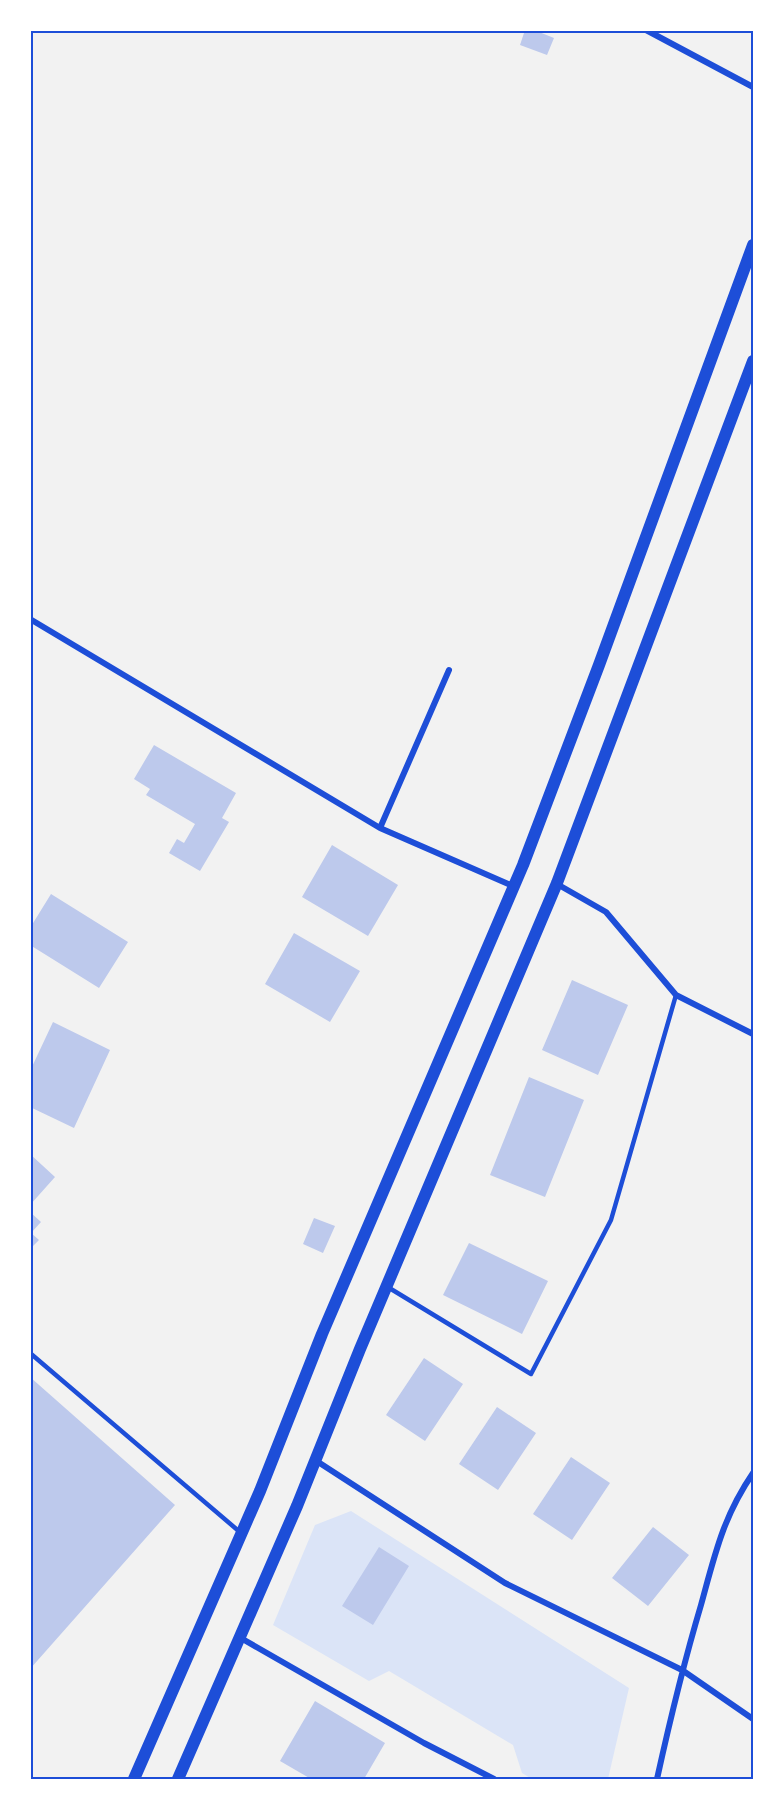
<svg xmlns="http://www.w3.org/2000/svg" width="783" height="1809" font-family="Roboto,sans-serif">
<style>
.green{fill:#dbe4f7}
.building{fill:#bdc9ec}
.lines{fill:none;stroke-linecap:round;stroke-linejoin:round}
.service{stroke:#1d4ed8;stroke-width:4.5}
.minor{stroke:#1d4ed8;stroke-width:6}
.secondary{stroke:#1d4ed8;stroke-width:12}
.neatline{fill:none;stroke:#1d4ed8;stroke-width:2}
</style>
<rect width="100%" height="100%" fill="#f2f2f2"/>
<!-- green -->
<path class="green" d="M351 1511 629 1688 608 1779H532L522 1773 513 1745 389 1671 369 1681 273 1625 315 1525Z"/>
<!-- building -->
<path class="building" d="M525 30H534L554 38 547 55 520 45Z
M154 745 236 793 222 818 229 822 200 871 169 853 177 839 184 843 195 824 146 795 150 789 134 779Z
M332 845 398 885 368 936 302 897Z
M51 894 128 942 99 988 30 945V928Z
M294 933 360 971 330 1022 265 984Z
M572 980 628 1005 598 1075 542 1050Z
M53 1022 110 1050 74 1128 30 1107V1071Z
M529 1077 584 1100 545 1197 490 1175Z
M30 1154 55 1177 30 1205Z
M30 1212 41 1222 31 1233 39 1240 30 1249Z
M314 1218 335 1226 323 1253 303 1244Z
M469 1243 548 1281 522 1334 443 1295Z
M424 1358 463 1384 425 1441 386 1415Z
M30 1377 175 1505 30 1669Z
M497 1407 536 1433 498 1490 459 1464Z
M571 1457 610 1483 572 1540 533 1514Z
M653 1527 689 1555 648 1606 612 1578Z
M379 1547 409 1566 373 1625 342 1606Z
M315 1701 385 1743 364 1779H311L280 1761Z"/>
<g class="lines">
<!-- service -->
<path class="service" d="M386 1286 531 1374 611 1220 676 995
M30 1353 241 1533"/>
<!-- minor -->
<path class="minor" d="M646 30 753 87
M30 619 380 828 513 886
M380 828 449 670
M557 884 606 912 676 995 753 1034
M315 1460 505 1583 682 1670 753 1719
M239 1637 424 1743 494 1779
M657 1779C670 1720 684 1662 701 1605 715 1554 723 1517 753 1473"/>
<!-- secondary -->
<path class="secondary" d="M134 1779 260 1491 322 1334 523 865 599 665 753 245
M178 1779 297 1506 360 1349 557 883 753 361"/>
</g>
<!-- border -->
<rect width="783" height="1809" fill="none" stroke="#ffffff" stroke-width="63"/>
<rect x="32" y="32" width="720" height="1746" class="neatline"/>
</svg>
